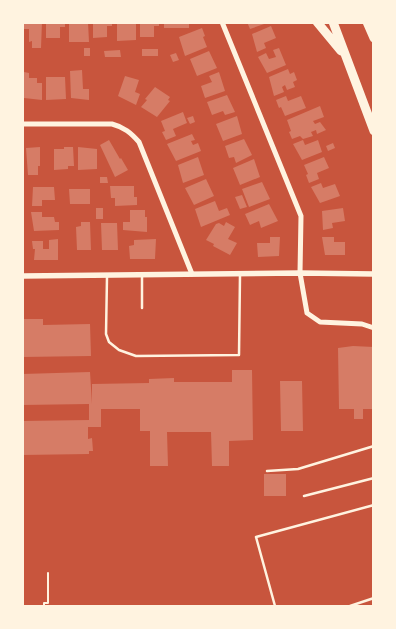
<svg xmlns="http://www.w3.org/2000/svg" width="396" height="629" font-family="Signika,sans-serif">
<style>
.building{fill:#d67c66}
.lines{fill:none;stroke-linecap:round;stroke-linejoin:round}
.path{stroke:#fff3e0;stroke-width:2}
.service{stroke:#fff3e0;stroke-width:2.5}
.minor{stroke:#fff3e0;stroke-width:5}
.tertiary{stroke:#fff3e0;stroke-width:5.5}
.motorway{stroke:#fff3e0;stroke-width:9}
</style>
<rect width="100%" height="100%" fill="#c8553d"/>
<!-- building -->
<path class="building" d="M22 22H42L41 48H32V41L29 42V29H22Z
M46 22H65V27H60V38H46Z
M69 22H88L89 42H69Z
M93 22H112V26H107V37L93 38Z
M117 22H136V40L117 41Z
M140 22H159V26H154V37H140Z
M164 22H200V24H189V28H164Z
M247 22H267V23L250 29Z
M271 26 276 38 264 43 266 48 257 52 252 34Z
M202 28 205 36 203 37 207 47 185 56 179 37Z
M84 48H90V56H84Z
M279 48 286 65 267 73 258 57 266 53 269 59 276 57 273 50Z
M142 49H158V56H142Z
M120 50 121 57H105L104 51Z
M209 51 217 68 197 76 190 59Z
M176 53 179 60 173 62 170 55Z
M288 69 290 74 294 72 297 80 293 82 295 87 287 90 285 85 282 87 284 92 274 96 269 77Z
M82 70 83 89H89V100L71 98 70 71Z
M24 72 29 73V78H37V83H42V100L24 98Z
M219 72 225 91 205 98 201 86 212 82 209 76Z
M125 76 139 80 135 92 140 94 136 105 118 96Z
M46 77H65L66 99 46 100Z
M155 87 170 97 168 100 170 101 157 117 141 107 147 100 145 99Z
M227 95 235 112 225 115 223 111 212 115 207 102Z
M286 96 288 101 301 96 306 108 285 116 281 107 279 108 276 100Z
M320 106 324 117 313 121 315 124 320 122 326 130 317 134 316 130 311 132 313 136 303 139 300 136 292 139 289 132 291 131 287 120Z
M183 112 187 123 173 129 176 136 166 140 162 132 165 131 161 121Z
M193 116 195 122 190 124 187 118Z
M237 116 242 134 223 141 216 124Z
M192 134 195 140 191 141 193 145 198 143 201 151 176 161 167 144Z
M244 139 252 155 236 163 234 157 229 158 225 146Z
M109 140 120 159 121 158 128 170 115 177 100 145Z
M303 140 305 145 318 140 322 152 302 160 293 144Z
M333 143 335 148 328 151 326 146Z
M40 147V166H38V175H28L26 148Z
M64 147H73L74 166H68V169L54 170V149H64Z
M78 147 97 149V169L78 170Z
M198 157 204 175 183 183 178 165Z
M324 157 329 168 317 173 319 179 309 183 306 175 308 174 304 165Z
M254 159 260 177 240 185 233 168Z
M100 177H107L108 183H100Z
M206 179 214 196 194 205 185 188Z
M262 182 270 199 249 207 242 189Z
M321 183 323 188 335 184 340 196 320 203 311 187Z
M110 186H134V197H137V205L115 206V198H111Z
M33 187H54L55 200H42V206H32Z
M69 189H90V204H70Z
M242 195 247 207 240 209 235 197Z
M215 201 219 211 227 208 230 215 201 227 195 209Z
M269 204 278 221 261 228 259 221 250 225 245 214Z
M96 208H103V219H96Z
M343 208 345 221 332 223 333 228 323 230 322 211Z
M130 210H145V217H147V232L123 230V222H130Z
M31 212H42V217H54L55 222H59V230L34 231Z
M81 222H90L91 250H77L76 227 81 226Z
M226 222 235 227 228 239 237 243 230 255 213 246 214 244 206 240 216 224 219 223 224 226Z
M101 223H117L118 250H102Z
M270 237H280L279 256 258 257 257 243H270Z
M322 237H334V242H345V255H325Z
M58 239V260H34L35 249H33L32 241H43V249H49V240Z
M156 239 155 259H130L129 246 134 245V240Z
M22 319H43V325L90 324 91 356 22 357Z
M353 346 374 347V409H363V419H354V409H339L338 348Z
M232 370H252L253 440 229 441V466H212L211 432H167L168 466H150V431H140V409H101V427H88V439L92 438 93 451H89V454L22 455V421L89 420V404L22 405V374L90 372 92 404V384L149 383V379L174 378V382H232Z
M280 381H302L303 431H281Z
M264 474H286V496H264Z"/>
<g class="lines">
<!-- path -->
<path class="path" d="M44 606V603H48V573"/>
<!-- service -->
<path class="service" d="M107 277 106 334 109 342 119 350 136 356 239 355 240 275
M142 308V275
M267 471 298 469 374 446
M304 496 374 478
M275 606 256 537 374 505
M350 606 374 598"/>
<!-- minor -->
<path class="minor" d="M222 22 301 216 300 273 307 313 320 322 362 324 374 328
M22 124H112C124 127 131 133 139 142L192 274"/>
<!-- tertiary -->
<path class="tertiary" d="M22 276 300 273 374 274"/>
<!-- motorway -->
<path class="motorway" d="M317 22 341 51
M333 22 374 131
M367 22 374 38"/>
</g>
<!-- border -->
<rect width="396" height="629" fill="none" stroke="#fff3e0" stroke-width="48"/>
</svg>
